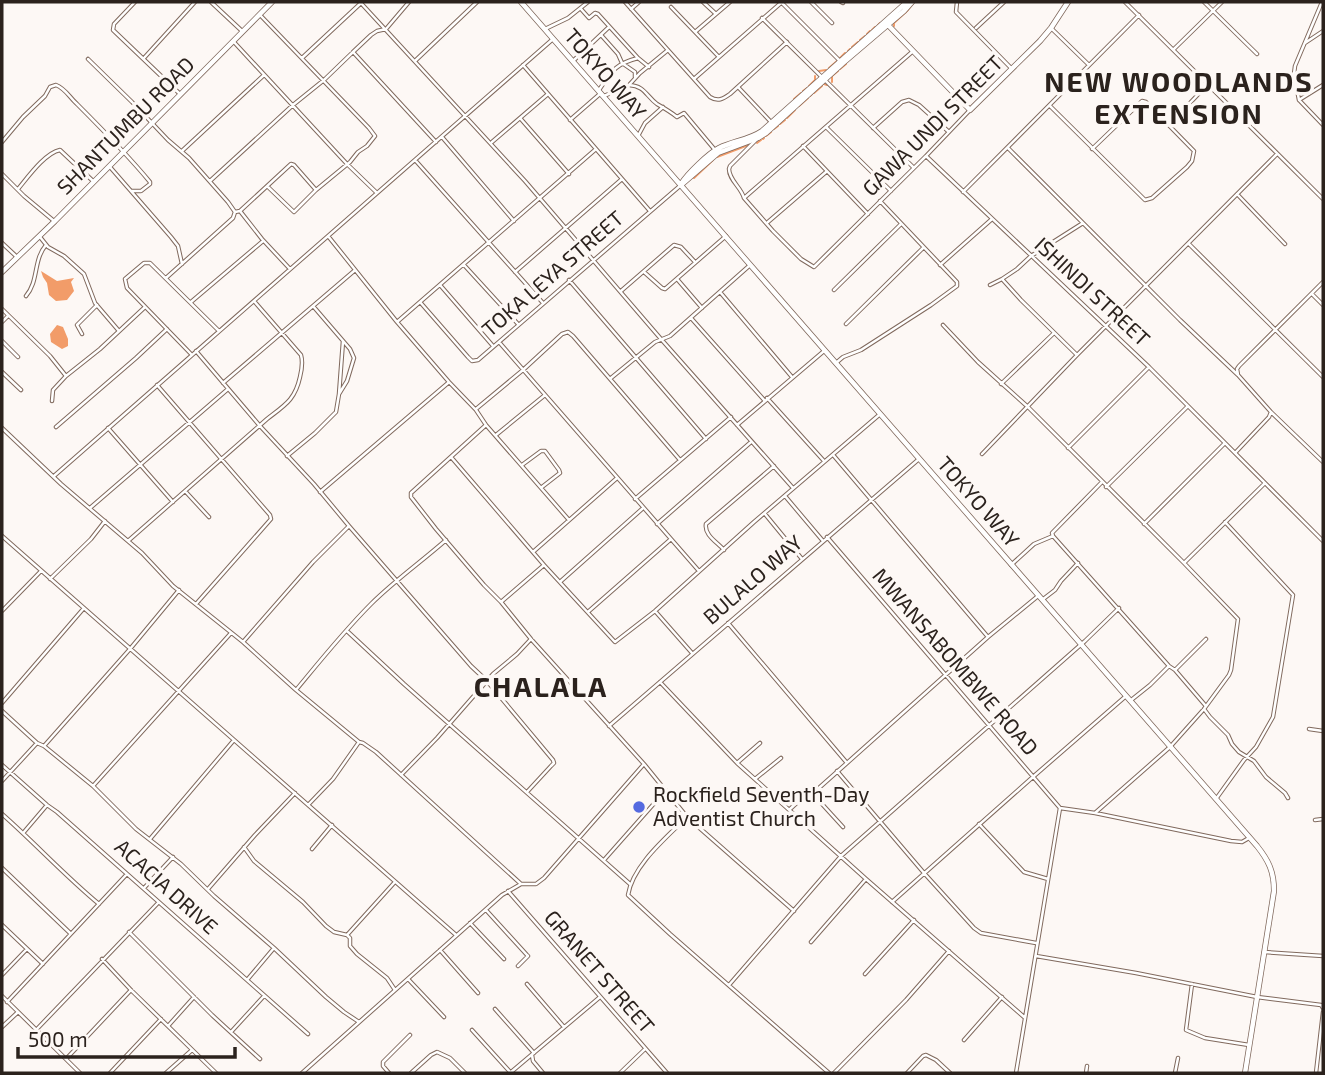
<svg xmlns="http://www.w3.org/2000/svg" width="1325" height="1075" font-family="'Exo 2',sans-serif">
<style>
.water{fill:#f29c69}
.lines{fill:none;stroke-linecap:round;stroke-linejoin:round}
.stream{stroke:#f29c69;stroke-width:2}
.street-casing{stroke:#80695d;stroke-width:4.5}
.secondary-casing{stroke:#80695d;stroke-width:6}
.street{stroke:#fff;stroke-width:2.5}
.secondary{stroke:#fff;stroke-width:4.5}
.poi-dot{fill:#556ae0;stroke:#fdf8f5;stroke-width:2.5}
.labels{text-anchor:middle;stroke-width:7;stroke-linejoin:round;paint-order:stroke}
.street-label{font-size:21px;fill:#2b221d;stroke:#fdf8f5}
.poi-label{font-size:21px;fill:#2b221d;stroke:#fdf8f5;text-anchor:start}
.district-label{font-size:28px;font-weight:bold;letter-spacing:2px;fill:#2b221d;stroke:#fdf8f5}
</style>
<rect width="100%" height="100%" fill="#fdf8f5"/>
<!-- water -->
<path class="water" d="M41 271 57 281 74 278 71 282 74 291 67 300 56 301 49 295 47 283 43 277Z
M57 325 63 327 68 339V346L62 349 51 342 50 334Z"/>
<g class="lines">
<!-- stream -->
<path class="stream" d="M878 25 880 23
M894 26V23L908 10 914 2
M872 30 875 27
M867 34 870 31
M860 40 865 36
M852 47 858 42
M848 51 850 49
M840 58 845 53
M829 68 837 61
M840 69 846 64
M819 71 826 70
M832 82V76L838 71
M824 84 827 85
M809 86 815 80V76
M803 91 807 88
M814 93 822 86
M810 96 812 94
M794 99 801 93
M799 106 808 98
M787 118 795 110
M780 124 785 120
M774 129 778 126
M766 136 771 132
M763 139 764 138
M757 143 761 140
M717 157 751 144
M694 178 713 160"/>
<!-- street casing -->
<g class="street-casing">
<path id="street" d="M135 2 114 24 113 30 180 94
M211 2 242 31
M360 2 525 181 661 339 793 488
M625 2 710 97C718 102 723 99 730 94L787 42
M703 2 716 14
M781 2 840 61
M811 2 832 23
M841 2 843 3
M957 2 956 12 1012 69
M1125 2 1323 199
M1204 2 1257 54
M1322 2 1295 66 1294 74 1299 100 1323 125
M671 7 695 32
M581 9 589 18 595 13 598 14 638 58 649 67
M631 9 639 2
M261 16 369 128 375 136 367 146 358 152 350 162 316 190 294 212 267 186
M762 18 914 168
M976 28 1004 2
M1051 28 1089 65
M545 29 568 18 588 2
M601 35 618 54 622 63 635 72V77
M233 41 347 164 377 193
M1305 43 1323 31
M1174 49 1222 2
M353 52 371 35 377 31 386 29 409 2
M719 57 695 32 730 2
M144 58 195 2
M302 58 361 3
M88 59 132 102 168 140 189 158 228 202 235 212
M416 60 477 2
M573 61 609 27
M523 65 650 211
M695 78 782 2
M629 85C645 86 646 96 657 104 664 108 671 112 677 117L684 113 715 150
M738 87 771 122
M599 90C612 71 615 64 638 58
M604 96 629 85 640 73 668 50
M1299 100 1323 85
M1050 106 1145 200 1152 198 1187 167 1192 161 1194 151 1146 102 1142 101 1092 149
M520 118 569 174
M570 120 601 93
M1169 125 1208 84
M826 127 891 191
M873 128 902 102 909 100 919 105 949 132
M638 136 645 123 663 107
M442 137 514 221
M757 139 730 166 729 169C729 180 741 187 744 198L773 231 801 259 814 267 926 156 970 110
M2 142 23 117 45 96 50 87 56 85C66 89 69 97 77 104 102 129 127 154 150 182V184L141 191H132
M492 142 548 94
M803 146 868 214
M1008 148 1180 320 1238 375 1271 412 1323 462
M182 151 264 75
M926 156 1149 367 1323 541
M415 160 543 303
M110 167 171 237 178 246 182 264
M2 174 24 196 54 221
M210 181 293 105 324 80 353 52 436 142
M18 189C28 177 45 153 60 150L94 182
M963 192 1139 15
M1237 194 1285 244
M744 198 912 52
M240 211 262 239 290 269
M768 222 826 172
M328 236 397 322 449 382 476 410 486 425 569 520
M40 237 48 247 64 256 84 274 95 303 119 331
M2 243 17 257
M1189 244 1323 377
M464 265 518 324
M940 265 992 219
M515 272 622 179
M644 272 662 288 665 289 726 236
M166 278 233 218 235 212 240 211 291 164 294 165 316 190
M677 279 702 308
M1002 279 1017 269 1031 256 1083 223
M569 280 706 439
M440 285 493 346
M990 285 1002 279 1021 300 1077 355
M834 290 901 224
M621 291 674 245 681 247 695 262
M720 292 792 377
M1312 294 1323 305
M26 296C39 281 33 260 46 245
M191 302 263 241
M420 302 468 357 472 361 478 360 681 185
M2 309 50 356 66 376 53 390 52 401
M691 318 765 401
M2 322 8 316
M397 322 596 149
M846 324 923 248
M943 325 978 362 1028 407 1184 563 1238 619 1231 670 1229 675 1204 709 1170 747 1095 813 1060 808
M82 334 77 325 97 305
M2 341 18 357
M499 342 699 571
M196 351 260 426 314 484 349 526 313 562 243 642
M192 355 127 288 125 279 144 263H150L219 331
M836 363 843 357 861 350 931 305 957 286V282L880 201
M2 372 21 390
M1238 375 1237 369 1239 366 1323 282
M66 376 100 349 145 307
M611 378 655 342 670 336 749 266
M223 383 354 271
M1001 384 1054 333
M157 385 270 515 271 519 196 604
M339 394 343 341
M767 398 824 461
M476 409 523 370 562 334 568 332 573 336 680 460
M737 425 824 351
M56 427 136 358 167 329
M2 428 61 484 142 553 173 586 243 642 296 690 359 742 363 743 376 752 521 884
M108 428 173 502
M496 435 545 395
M1068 448 1149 367
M1235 453 1269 417 1271 412
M982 454 1077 355 1277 154
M287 456 315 433 336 412 339 394 347 381 354 358 350 349 313 306
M834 456 988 637
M451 457 544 565 615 642 655 611 754 522 879 415
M522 465 541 451H545L559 470 560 473 542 487
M54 476 553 39
M1106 487 1188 406
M185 491 209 517
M320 492 448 383
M785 496 823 541
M635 499 731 417
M90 508 228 389
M765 514 802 559
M657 524 751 442
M1144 524 1225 443
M349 526 471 666 487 681 553 760 554 763 551 766 527 792
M2 536 456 935
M1053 536 1169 666 1175 670 1205 705
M827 537 1060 808
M128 541 267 419C285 405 295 400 300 377 302 369 303 362 301 355L254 301
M724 550C717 542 704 535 706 524L774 466
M533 552 617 478
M1184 563 1265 483
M1011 565 1034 544 1053 536 1052 533 1102 482
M50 579 91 539 105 521
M561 581 642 509
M1042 600 1055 590 1061 581 1078 563
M501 602 544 565
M2 611 41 571
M589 611 671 539
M655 611 692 653
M728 623 847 763 988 637 1038 596
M347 631 404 684 630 884
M1175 670 1206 639
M660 682 737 763 866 879 1024 1017
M296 690C320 661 344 631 371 604 394 581 421 562 446 540
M1130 701 1150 685 1169 666
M2 703 84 608
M1204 709 1210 717 1228 735 1232 744 1239 752 1254 761 1266 777 1285 793 1288 798
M2 711 37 743 44 746 93 786 231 633
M609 726 919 459
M1309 729 1323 731
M44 746 130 649 179 590
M737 763 760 743
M644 764 687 817 794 911
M2 765 47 805 57 812 308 1034
M837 771 924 873 974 928 981 933 1036 943
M401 775 437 738 493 674 517 654 531 639
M755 779 781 758
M2 781 37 743
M93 786 136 829 181 864 214 896 274 948 326 997 344 1012 359 1022
M811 795 822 804 843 827
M1216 799 1244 760 1256 747 1273 717 1293 595 1225 522
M308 805 333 779 359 742
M789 810 802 798 811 795 847 763
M1095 813 1231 841 1242 842 1249 838
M2 814C35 843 65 876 99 904
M687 817C666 838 633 865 628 895L670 934 829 1073
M1315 820 1323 819
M979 824 1024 872 1048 879
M24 832 47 805
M150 839 234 740
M244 847 254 861 303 902 326 926 334 932 347 935 350 938V946L357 954 387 978 395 990
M312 849 332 825
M604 860 666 790
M2 868 70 933
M144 888 173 857
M208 889 255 835 295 793
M508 891 667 1073
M892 902 1034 776 1126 696
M486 910 527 955 528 956 518 966
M470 923 504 959
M2 925 43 964
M129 932 212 1015 260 1059
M347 935 394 883
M811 942 866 879
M440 950 478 993
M1264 952 1323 956
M1036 956 1136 973 1257 997 1321 1005 1323 1008
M102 959 131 990 216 1073
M865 974 914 920
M2 975 27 949
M408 979 444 1017
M247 980 274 948
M527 984 564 1027
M1192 984 1186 1030 1205 1038 1249 1045
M729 985 841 856 1085 641 1119 608
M2 996 80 1073
M7 1002 127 874
M495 1009 534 1053
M168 1026 194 997
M2 1027 17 1013
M36 1030 158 903
M472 1030 511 1073
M231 1032 264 996
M964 1040 1002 997
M532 1055 533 1061 543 1073
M66 1059 131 990
M110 1073 161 1019
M166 1073 192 1050
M302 1073 502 895 521 884H536L544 878 644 764 531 639 501 602 484 585 436 529 411 497V493L486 425
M389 1073 383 1066V1062L410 1035
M411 1073 431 1055 437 1052 450 1058 465 1073
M510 1073 600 997
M620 1073 645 1049
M834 1073 906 1000 949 951
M907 1073 923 1056 926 1055 936 1060 950 1073
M1016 1073 1060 808
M1086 1073 1087 1066
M1175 1073 1178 1058
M1316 1073 1323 1012"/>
</g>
<!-- secondary casing -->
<g class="secondary-casing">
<path id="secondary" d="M521 2 1257 846C1269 861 1274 872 1274 891L1245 1073
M888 25 970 110 1040 41 1051 28 1068 2
M681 184C688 173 708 154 719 148 733 141 749 140 762 131L907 2
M681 185 718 153 758 138 766 133 843 63 904 11 912 2
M2 272 55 221 272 2"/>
</g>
<!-- street -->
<use href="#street" class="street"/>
<!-- secondary -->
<use href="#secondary" class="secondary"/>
</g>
<!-- markers -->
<circle class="poi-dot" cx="639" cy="807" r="7"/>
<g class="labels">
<!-- street labels -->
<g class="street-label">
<text transform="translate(605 74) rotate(49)" y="7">TOKYO WAY</text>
<text transform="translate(126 126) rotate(-45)" y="7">SHANTUMBU ROAD</text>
<text transform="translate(933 126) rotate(-45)" y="7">GAWA UNDI STREET</text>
<text transform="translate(553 274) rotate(-41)" y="7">TOKA LEYA STREET</text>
<text transform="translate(1092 292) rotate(43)" y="7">ISHINDI STREET</text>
<text transform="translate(978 502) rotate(49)" y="7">TOKYO WAY</text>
<text transform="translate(753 580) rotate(-41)" y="7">BULALO WAY</text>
<text transform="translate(955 662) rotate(49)" y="7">MWANSABOMBWE ROAD</text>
<text transform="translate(166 887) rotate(42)" y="7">ACACIA DRIVE</text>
<text transform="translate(599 972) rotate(49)" y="7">GRANET STREET</text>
</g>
<!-- poi labels -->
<g class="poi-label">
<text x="653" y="802">Rockfield Seventh-Day<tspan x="653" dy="24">Adventist Church</tspan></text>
</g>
<!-- district labels -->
<g class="district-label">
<text x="1179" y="92">NEW WOODLANDS<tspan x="1179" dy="32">EXTENSION</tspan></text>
<text x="541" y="697">CHALALA</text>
</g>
</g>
<!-- border -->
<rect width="1325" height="1075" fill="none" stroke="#2b221d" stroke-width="7"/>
<!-- scale -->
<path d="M18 1047v10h217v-10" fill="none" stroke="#2b221d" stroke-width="3.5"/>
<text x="28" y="1047" font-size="21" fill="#2b221d" stroke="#fdf8f5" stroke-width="5" paint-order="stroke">500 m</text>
</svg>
